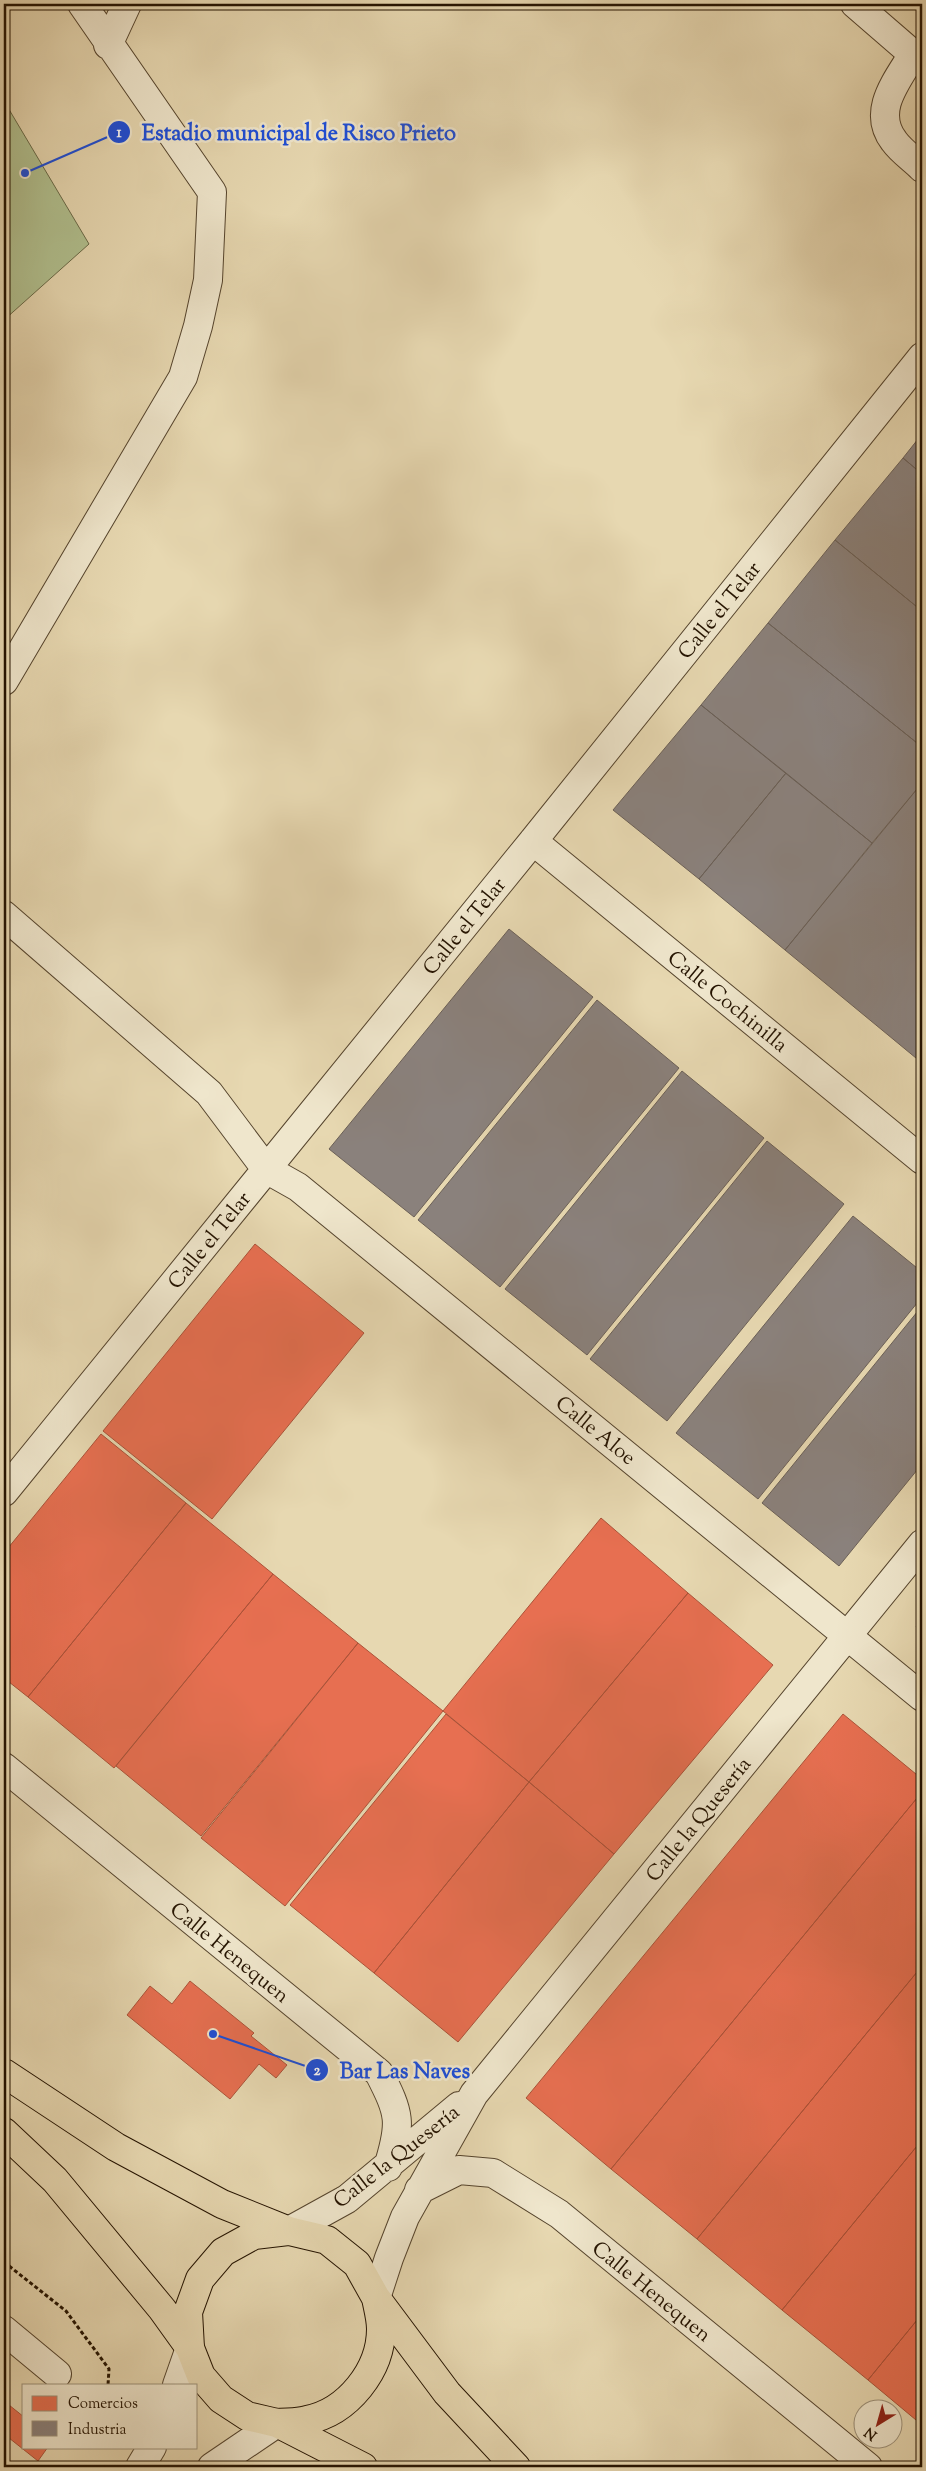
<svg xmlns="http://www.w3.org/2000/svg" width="926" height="2471" font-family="'Sorts Mill Goudy',serif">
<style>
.green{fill:#b1c08f;stroke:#6a6a48}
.shops{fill:#e76f51;stroke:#ac5339}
.industry{fill:#8a817c;stroke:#6b6057}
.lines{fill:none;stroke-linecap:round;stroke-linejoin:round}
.minor-casing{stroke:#55442d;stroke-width:30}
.major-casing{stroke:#241301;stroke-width:30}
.path{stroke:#241301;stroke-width:3;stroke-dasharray:4 2.5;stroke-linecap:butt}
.minor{stroke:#efe6cc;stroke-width:28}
.major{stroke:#e7d8b1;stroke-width:28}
.labels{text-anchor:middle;stroke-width:5;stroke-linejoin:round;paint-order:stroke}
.street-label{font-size:21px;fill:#241301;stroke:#efe6cc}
.leader{fill:none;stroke:#1d4ed8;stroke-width:2}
.callout-dot{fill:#1d4ed8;stroke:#efe6cc;stroke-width:2}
.mark-label{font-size:15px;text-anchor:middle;font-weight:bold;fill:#fff}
.callout-label{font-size:22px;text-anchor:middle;font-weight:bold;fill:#1d4ed8;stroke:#efe6cc;stroke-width:5;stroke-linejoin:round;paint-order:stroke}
</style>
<rect width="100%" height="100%" fill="#e7d8b1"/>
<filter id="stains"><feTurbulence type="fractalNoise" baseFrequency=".004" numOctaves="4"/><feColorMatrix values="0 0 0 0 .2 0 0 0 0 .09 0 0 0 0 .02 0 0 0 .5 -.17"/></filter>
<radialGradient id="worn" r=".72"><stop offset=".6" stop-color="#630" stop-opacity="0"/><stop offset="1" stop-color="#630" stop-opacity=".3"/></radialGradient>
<!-- green -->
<path class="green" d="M4 101 89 244 4 320Z"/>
<!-- shops -->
<path class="shops" d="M255 1244 364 1333 212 1519 103 1431Z
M101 1434 186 1503 28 1697 4 1678V1553Z
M186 1503 273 1574 114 1768 28 1697Z
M601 1518 688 1593 529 1782 443 1711Z
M273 1574 358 1643 201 1836 116 1766Z
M688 1593 773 1665 614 1854 529 1782Z
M358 1643 443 1711 285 1906 201 1838Z
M446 1714 529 1782 374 1973 290 1905Z
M843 1714 922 1779V1792L611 2169 526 2098Z
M529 1782 614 1854 458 2042 374 1973Z
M922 1792V1966L697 2239 611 2169Z
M922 1966V2140L782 2310 697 2239Z
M190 1981 254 2033 251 2036 287 2065 276 2078 259 2064 230 2099 127 2015 150 1986 172 2004Z
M922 2140V2314L868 2380 782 2310Z
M922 2314V2425L868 2380Z
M4 2401 24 2417V2447H48L38 2461 4 2434Z"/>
<!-- industry -->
<path class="industry" d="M922 434V474L903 458Z
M903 458 922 474V611L835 540Z
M835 540 922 611V747L768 623Z
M768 623 922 747V783L872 843 701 705Z
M701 705 786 773 699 879 613 810Z
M786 773 872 843 785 950 699 879Z
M922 783V1063L785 950Z
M509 929 593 997 414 1217 329 1149Z
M597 1000 679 1068 500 1287 418 1220Z
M682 1071 764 1138 587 1355 505 1289Z
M767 1141 844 1204 667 1421 590 1359Z
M853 1216 922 1272V1297L758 1499 676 1433Z
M922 1306V1464L839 1566 762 1503Z
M922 1619V1632L916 1627Z"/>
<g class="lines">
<!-- minor casing -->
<g class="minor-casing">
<path id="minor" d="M855 4 922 62
M108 45 127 4
M913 54C897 81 871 111 894 141 901 151 913 159 922 168
M4 681 183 377 198 326 208 280 212 192 82 4
M533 841 922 1160
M4 915 209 1093 266 1169 298 1187 922 1697
M4 1492 533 841 922 357
M4 1767 379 2073C400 2114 402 2122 388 2167
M419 2190 459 2170 493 2173 559 2214 868 2467
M289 2231 347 2199 459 2106
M376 2298 389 2258 405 2217 474 2094 922 1544
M4 2330 57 2374
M177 2385 190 2348
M140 2467 152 2447
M212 2467 277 2423"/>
</g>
<!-- major casing -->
<g class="major-casing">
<path id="major" d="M4 2073 116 2147 222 2204 289 2231 327 2240 357 2264 376 2298 447 2393 516 2467
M4 2132 55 2180 162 2309 190 2348 201 2376 221 2399 247 2416 277 2423 363 2467
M190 2348 188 2312 200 2279 223 2252 254 2235 288 2231
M277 2423C287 2422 298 2423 307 2420 348 2412 381 2370 381 2329 381 2319 378 2308 376 2298"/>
</g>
<!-- path -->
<path class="path" d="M4 2262 66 2311 109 2369 108 2385"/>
<!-- minor -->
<use href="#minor" class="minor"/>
<!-- major -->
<use href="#major" class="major"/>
</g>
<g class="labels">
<!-- street labels -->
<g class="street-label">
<text transform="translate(719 610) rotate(-51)" y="7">Calle el Telar</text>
<text transform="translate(464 926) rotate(-51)" y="7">Calle el Telar</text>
<text transform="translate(728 1001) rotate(39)" y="7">Calle Cochinilla</text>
<text transform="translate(209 1240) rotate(-51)" y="7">Calle el Telar</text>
<text transform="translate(596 1430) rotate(39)" y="7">Calle Aloe</text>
<text transform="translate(698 1819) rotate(-51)" y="7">Calle la Quesería</text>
<text transform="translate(230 1952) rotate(39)" y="7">Calle Henequen</text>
<text transform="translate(396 2156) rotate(-38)" y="7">Calle la Quesería</text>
<text transform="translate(652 2291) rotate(39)" y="7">Calle Henequen</text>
</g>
</g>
<!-- callouts -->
<path class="leader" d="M25 173L119 132M213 2034L317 2070"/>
<g class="callout-dot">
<circle cx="25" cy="173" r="5"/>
<circle cx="213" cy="2034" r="5"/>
<circle cx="119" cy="132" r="12"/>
<circle cx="317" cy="2070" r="12"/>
</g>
<g class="mark-label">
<text x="119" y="137">1</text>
<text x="317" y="2075">2</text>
</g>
<g class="callout-label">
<text x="299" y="140">Estadio municipal de Risco Prieto</text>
<text x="405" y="2078">Bar Las Naves</text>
</g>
<!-- margin -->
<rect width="926" height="2471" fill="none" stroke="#e7d8b1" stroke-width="20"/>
<rect x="5" y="5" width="916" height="2461" fill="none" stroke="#241301" stroke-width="2.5"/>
<rect x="10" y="10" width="906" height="2451" fill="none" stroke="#241301"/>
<!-- legend -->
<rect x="22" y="2384" width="175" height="65" fill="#efe6cc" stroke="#9e927b"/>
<rect x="32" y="2396" width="25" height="15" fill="#e76f51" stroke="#9e927b"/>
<text x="68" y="2408" font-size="15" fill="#241301">Comercios</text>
<rect x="32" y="2421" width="25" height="15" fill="#8a817c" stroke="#9e927b"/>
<text x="68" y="2434" font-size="15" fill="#241301">Industria</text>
<!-- north arrow -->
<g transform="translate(878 2424) rotate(217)"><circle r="24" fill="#efe6cc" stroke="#9e927b"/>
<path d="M0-4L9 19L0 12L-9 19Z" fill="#8f2418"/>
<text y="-8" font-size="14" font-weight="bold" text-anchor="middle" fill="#241301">N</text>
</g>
<rect width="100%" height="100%" filter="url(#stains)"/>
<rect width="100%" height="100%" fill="url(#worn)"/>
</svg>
